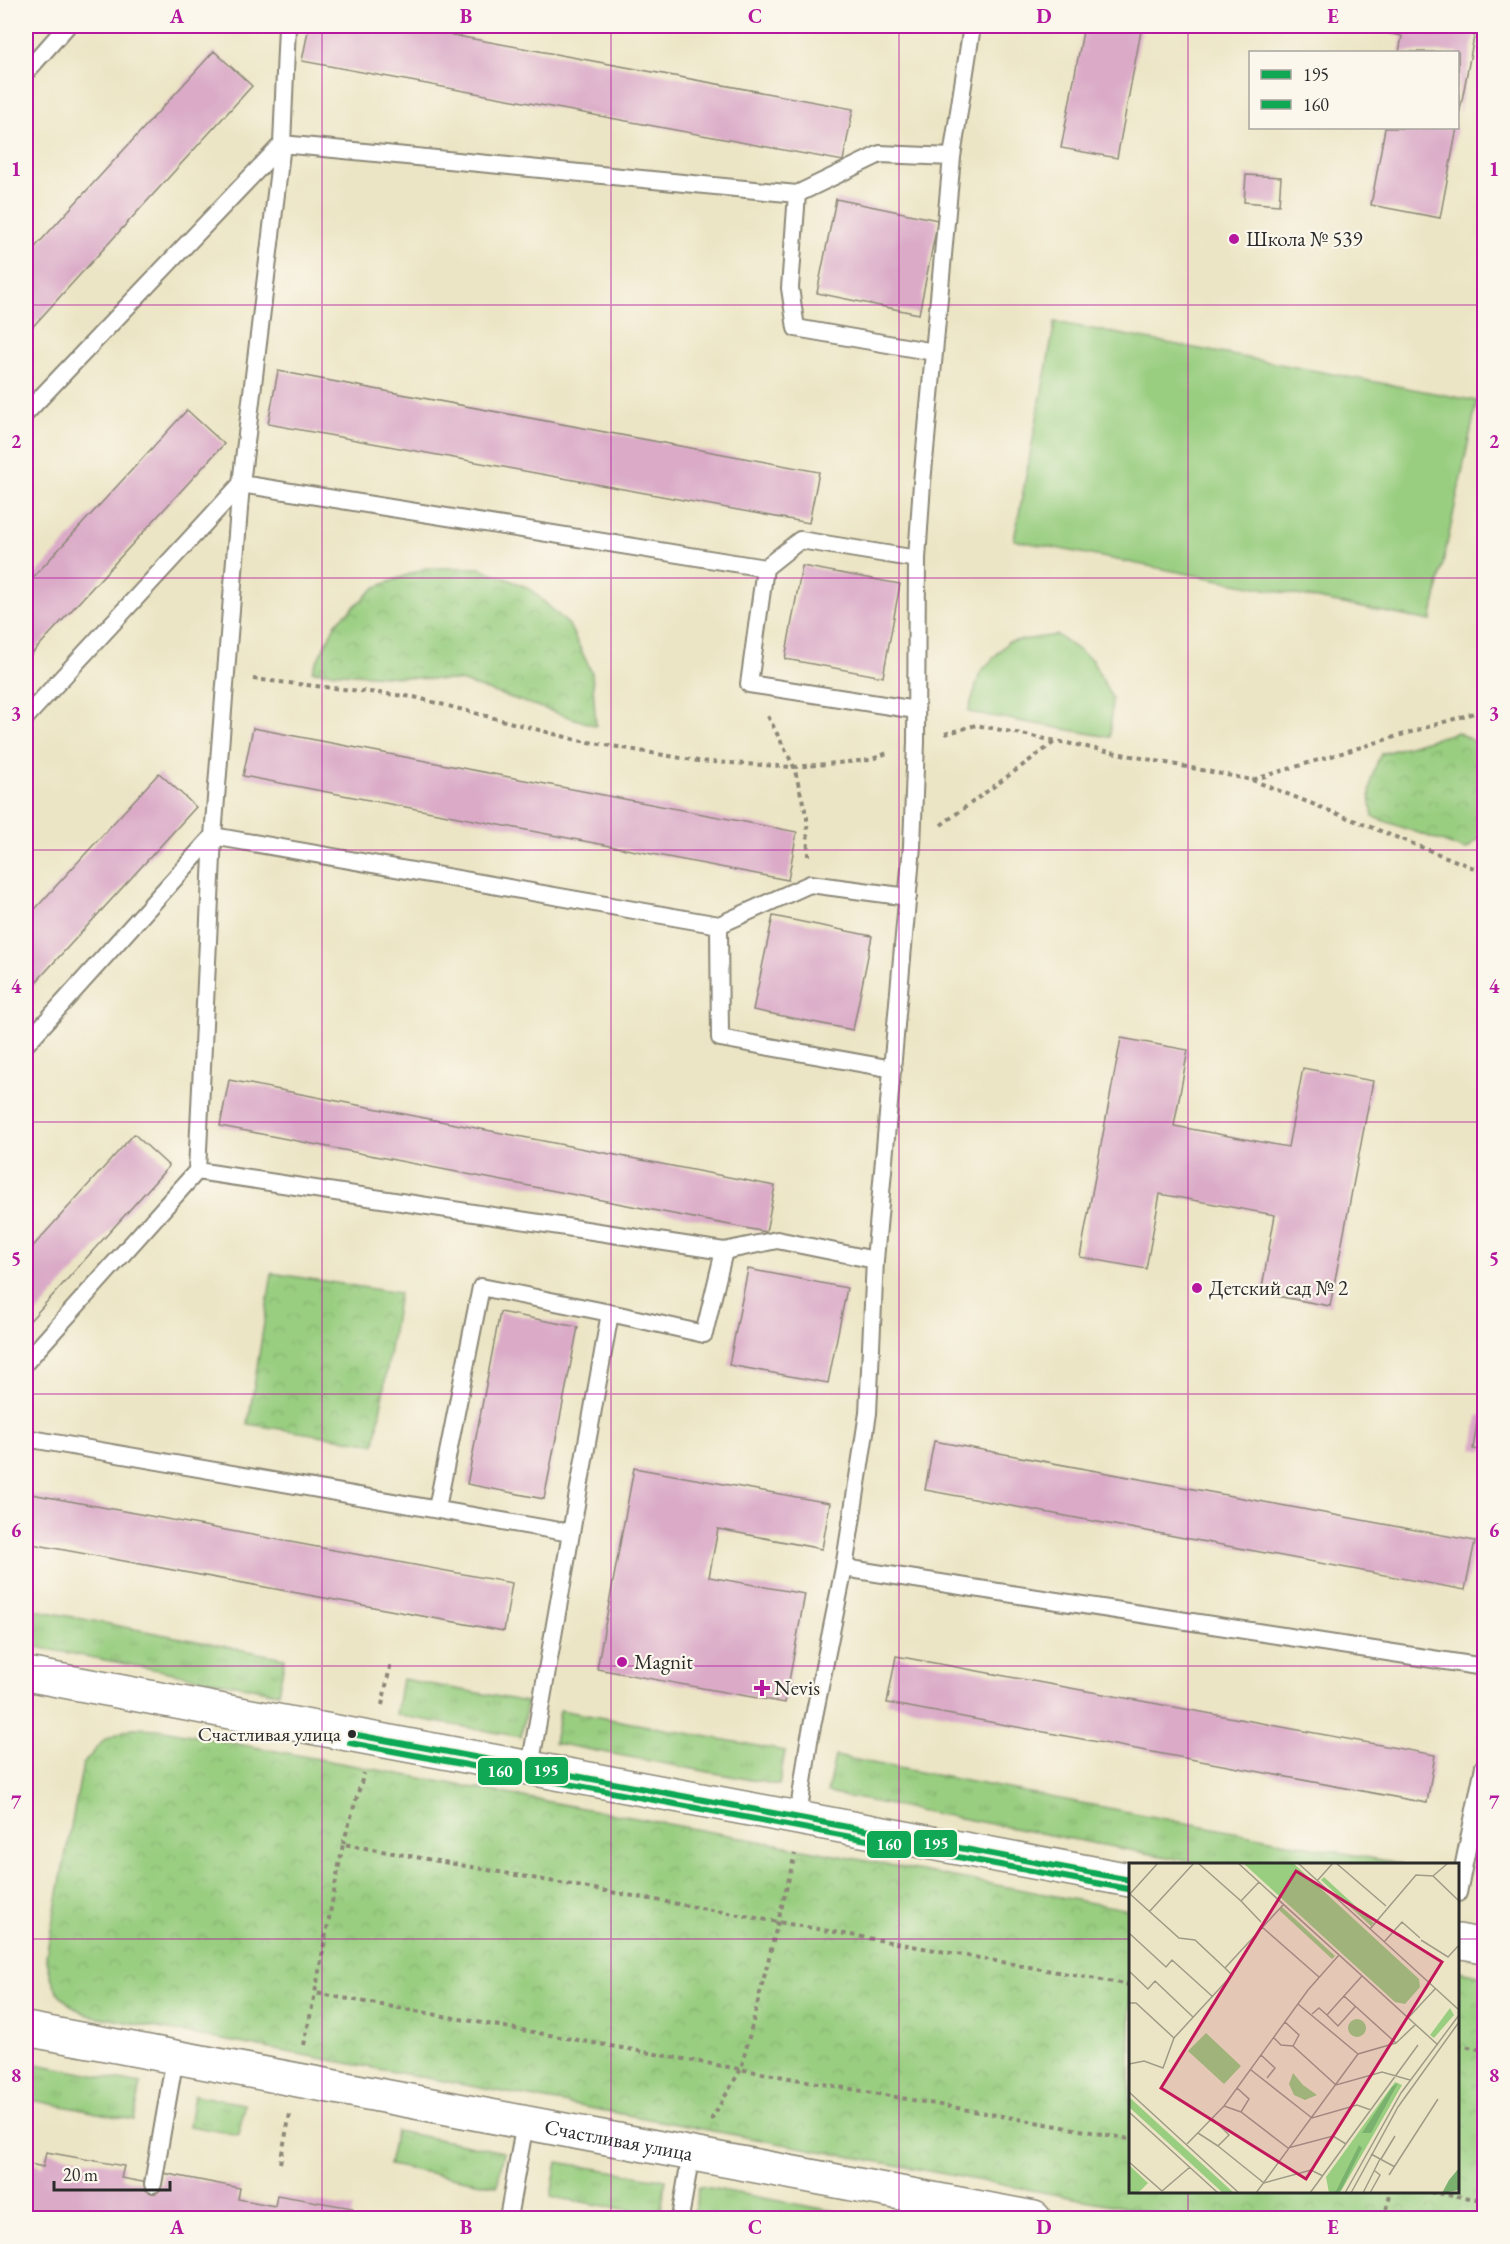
<svg xmlns="http://www.w3.org/2000/svg" width="1510" height="2244" font-family="'EB Garamond',serif">
<style>
.grass{fill:url(#grass-tufts);stroke:#627c56;stroke-width:1.5}
.park{fill:url(#park-crowns);stroke:#627c56;stroke-width:1.5}
.garden{fill:#99ce80;stroke:#627c56;stroke-width:1.5}
.building{fill:#daaac7}
.lines{fill:none;stroke-linecap:round;stroke-linejoin:round}
.service-casing{stroke:#8c8878;stroke-width:20}
.minor-casing{stroke:#8c8878;stroke-width:36}
.path{stroke:#8c8878;stroke-width:4;stroke-dasharray:4.5 4.5;stroke-linecap:butt}
.service{stroke:#fff;stroke-width:16}
.minor{stroke:#fff;stroke-width:33}
.bus-1-casing{stroke:#fbf7ec;stroke-width:10}
.bus-2-casing{stroke:#fbf7ec;stroke-width:10}
.bus-1{stroke:#10a855;stroke-width:6}
.bus-2{stroke:#10a855;stroke-width:6}
.grid{fill:none;stroke:#b5179e;stroke-width:1.5;stroke-opacity:0.55}
.poi-dot{fill:#b5179e;stroke:#fbf7ec;stroke-width:2}
.bus-dot{fill:#2b2b2b;stroke:#fbf7ec;stroke-width:2}
.labels{text-anchor:middle;stroke-width:4.5;stroke-linejoin:round;paint-order:stroke}
.bus-label{font-size:20px;fill:#2b2b2b;stroke:#fbf7ec;text-anchor:end}
.poi-label{font-size:21px;fill:#2b2b2b;stroke:#fbf7ec;text-anchor:start}
.street-label{font-size:21px;fill:#2b2b2b;stroke:#fbf7ec}
.inset-road{fill:none;stroke:#9f9b87;stroke-width:1.5}
.view{fill:#c2185b;fill-opacity:0.15;stroke:#c2185b;stroke-width:3}
.inset-edge{fill:none;stroke:#2b2b2b;stroke-width:3}
.line-badge{stroke:#fbf7ec;stroke-width:2}
.badge-label{font-size:16px;text-anchor:middle;font-weight:bold;fill:#fff}
.neatline{fill:none;stroke:#b5179e;stroke-width:2}
.grid-label{font-size:20px;text-anchor:middle;font-weight:bold;fill:#b5179e}
</style>
<defs>
<pattern id="grass-tufts" width="24" height="20" patternUnits="userSpaceOnUse" patternTransform="scale(1.5)"><rect width="24" height="20" fill="#99ce80"/><path d="M3 7l-1-3M5 7V3M7 7l1-3M15 17l-1-3M17 17v-4M19 17l1-3" fill="none" stroke="#84b16f"/></pattern>
<pattern id="park-crowns" width="20" height="18" patternUnits="userSpaceOnUse" patternTransform="scale(1.5)"><rect width="20" height="18" fill="#99ce80"/><path d="M2 6a3 3 0 1 1 6 0M12 15a3 3 0 1 1 6 0" fill="none" stroke="#84b16f"/></pattern>
</defs>
<rect width="100%" height="100%" fill="#fbf7ec"/>
<filter id="ink" filterUnits="userSpaceOnUse"><feTurbulence type="fractalNoise" baseFrequency=".0167" numOctaves="2"/><feDisplacementMap in="SourceGraphic" scale="12" xChannelSelector="R" yChannelSelector="G"/><feConvolveMatrix kernelMatrix="1 2 1 2 8 2 1 2 1" color-interpolation-filters="sRGB"/></filter>
<filter id="wash" filterUnits="userSpaceOnUse"><feTurbulence type="fractalNoise" baseFrequency=".008" numOctaves="4" result="noise"/><feDisplacementMap in="SourceGraphic" scale="24" xChannelSelector="R" yChannelSelector="G"/><feGaussianBlur stdDeviation="1.35" result="paint"/><feColorMatrix in="noise" values="0 0 0 0 0 0 0 0 0 0 0 0 0 0 0 0 0 1.4 0 .05"/><feComposite in="paint" operator="in"/></filter>
<g filter="url(#wash)">
<rect width="100%" height="100%" fill="#ece5c5"/>
<!-- grass -->
<path class="grass" d="M26 1608 285 1658 278 1693 26 1645Z
M402 1679 527 1702 521 1737 396 1715Z
M560 1710 785 1751 779 1785 554 1743Z
M835 1756 1402 1864H1204L827 1793Z
M26 2062 141 2084 134 2120 26 2099Z
M194 2095 244 2104 239 2135 189 2126Z
M396 2131 504 2152 497 2186 389 2165Z
M557 2162 666 2180 660 2215 551 2197Z
M699 2186 871 2218H693Z"/>
<!-- park -->
<path class="park" d="M426 568H480L529 588 569 625 592 673 596 726 460 681 312 671 336 623 376 587Z
M1457 732 1475 742 1484 753 1483 835 1466 850 1373 817C1368 790 1369 778 1381 754Z
M272 1273 399 1293 375 1444 248 1424Z
M131 1728 158 1729 1130 1910V2192H1458V1971L1484 1976V2218H1182L88 2015C57 2000 53 1989 46 1956L83 1764 105 1739Z"/>
<!-- garden -->
<path class="garden" d="M1055 322 1477 401 1431 621 1014 540Z
M1057 635 1092 660 1112 698 1110 737 968 712 980 673 1008 642Z"/>
<g id="blocks">
<!-- building -->
<path class="building" d="M309 26H403L853 109 843 161 302 61Z
M1084 26H1142L1117 158 1061 148Z
M1351 26H1476L1459 116 1458 52H1399L1402 36Z
M214 51 252 86 26 334V257Z
M1385 128H1457L1440 218 1371 205Z
M1246 175 1281 177 1279 205 1244 202Z
M836 199 938 220 919 314 817 293Z
M278 371 819 472 809 523 268 424Z
M187 410 224 444 26 660V585Z
M802 566 900 584 883 677 785 659Z
M253 728 797 832 788 880 243 776Z
M159 773 196 807 26 993V919Z
M773 916 872 936 853 1030 753 1010Z
M1121 1038 1188 1050 1174 1126 1288 1147 1303 1068 1373 1081 1330 1306 1261 1293 1275 1215 1160 1194 1146 1269 1080 1257Z
M229 1080 775 1186 766 1232 220 1126Z
M134 1134 169 1166 26 1325V1254Z
M748 1269 847 1288 828 1383 729 1365Z
M500 1312 578 1327 544 1499 467 1484Z
M1478 1415 1484 1416V1451L1473 1449Z
M934 1441 1475 1541 1465 1590 925 1490Z
M634 1468 830 1503 822 1549 718 1529 709 1577 805 1594 785 1703 597 1669Z
M26 1493 512 1583 504 1631 26 1543Z
M896 1656 1435 1755 1427 1803 887 1703Z
M46 2152 124 2166 121 2178 153 2184 161 2185 163 2173 240 2188 238 2199 275 2206 277 2195 353 2208 351 2218H26V2163L43 2167Z"/>
</g>
</g>
<g filter="url(#ink)">
<use href="#blocks" fill-opacity="0" stroke="#8c8878" stroke-width="1.5"/>
<g class="lines">
<!-- service casing -->
<g class="service-casing">
<path id="service" d="M26 72 67 26
M797 194 790 288 796 328 934 352
M26 413 282 144 797 194 880 154 952 157
M765 568 749 684 916 710
M26 717 241 484 765 568 800 540 917 559
M719 925 720 1038 893 1069
M26 1044 213 836 719 925 810 884 908 897
M197 1171 724 1251 777 1240 875 1260
M26 1362 197 1171 213 836 241 484 282 144 287 26
M26 1438 571 1533 530 1767
M437 1508 481 1287 610 1313
M571 1533 610 1313 704 1334 724 1251
M844 1568 1484 1667
M798 1817 809 1741 844 1568 868 1413 875 1260 912 846 916 742 917 559 922 483 952 157 972 26
M1458 1893 1484 1766
M153 2184 175 2057
M508 2218 525 2123
M680 2218 691 2154"/>
</g>
<!-- minor casing -->
<g class="minor-casing">
<g id="minor">
<path d="M26 1674 1130 1880"/>
<path d="M1458 1941 1484 1946"/>
<path id="s1" d="M26 2029 1034 2218"/>
</g>
</g>
<!-- path -->
<path class="path" d="M253 679 414 697 577 740 698 761 794 767 870 760 887 753
M768 716 794 767 807 818 808 856
M945 734 976 725 1252 780 1484 710
M1252 780 1484 872
M941 825 1056 741
M382 1705 391 1662
M343 1844 364 1773
M1130 1985 343 1844 315 1993 1130 2139
M304 2045 315 1993
M1458 2045 1484 2050
M711 2120 741 2069 795 1854
M280 2163 290 2114
M1430 2192 1484 2200
M1384 2218 1391 2192"/>
<!-- service -->
<use href="#service" class="service"/>
<!-- minor -->
<use href="#minor" class="minor"/>
<!-- bus-1 casing -->
<g class="bus-1-casing">
<path id="bus-1" d="M352 1734 1130 1880"/>
</g>
<!-- bus-2 casing -->
<g class="bus-2-casing">
<path id="bus-2" d="M350 1743 1128 1889"/>
</g>
<!-- bus-1 -->
<use href="#bus-1" class="bus-1"/>
<!-- bus-2 -->
<use href="#bus-2" class="bus-2"/>
</g>
</g>
<!-- grid -->
<path class="grid" d="M322 26V2218M611 26V2218M899 26V2218M1188 26V1864M26 305H1484M26 578H1484M26 850H1484M26 1122H1484M26 1394H1484M26 1666H1484M26 1939H1130M1458 1939H1484M1188 2192V2218"/>
<!-- markers -->
<g class="poi-dot">
<circle cx="1234" cy="239" r="6"/>
<circle cx="1197" cy="1288" r="6"/>
<circle cx="622" cy="1662" r="6"/>
<path d="M759 1679h6v6h6v6h-6v6h-6v-6h-6v-6h6z"/>
</g>
<circle class="bus-dot" cx="352" cy="1734" r="5"/>
<g class="labels">
<!-- bus labels -->
<g class="bus-label">
<text x="341" y="1741">Счастливая улица</text>
</g>
<!-- poi labels -->
<g class="poi-label">
<text x="1246" y="246">Школа № 539</text>
<text x="1209" y="1295">Детский сад № 2</text>
<text x="634" y="1669">Magnit</text>
<text x="774" y="1695">Nevis</text>
</g>
<!-- street labels -->
<g class="street-label">
<text dy="7" stroke="none"><textPath href="#s1" startOffset="603">Счастливая улица</textPath></text>
</g>
</g>
<!-- overview -->
<g transform="translate(1129 1863)">
<rect width="330" height="330" fill="#ece5c5"/>
<path d="M195 14 245 60 242 63 192 17ZM153 44 206 93 203 96 150 47ZM321 145 325 152 305 175 301 172ZM266 219 273 222 211 330H200L197 314ZM0 302 19 320 9 330H0Z" fill="#99ce80"/>
<path d="M269 220 242 270H233L263 224ZM230 282 233 285 213 325 209 330H202L207 328ZM330 305V327L313 330 320 317Z" fill="#7ab16e"/>
<path d="M114 0H164L290 116 291 124 276 141 266 139ZM219 165a9 9 0 1 1 18 0a9 9 0 1 1-18 0ZM164 210 174 222 188 232 176 237 165 232 160 221ZM0 234 105 330H94L0 244Z" fill="#99ce80"/>
<path d="M77 170 112 203 95 221 59 188Z" fill="#99ce80"/>
<path class="inset-road" d="M69 0 112 38 130 19M109 0 309 182M169 0 330 147M207 0 257 43M304 13 319 0M188 18 204 0M1 31 50 75 66 77 96 105M0 32 29 0M112 38 132 59M20 49 65 0M133 64 190 114M241 66 287 12 304 13 330 38M0 70 37 104 43 97 84 134M292 77 319 94 330 82M255 79 273 59 291 75M0 108 19 126 26 118 64 154M233 113 215 133 267 180 286 162M0 140H7L45 175M169 141 229 191M183 151 190 145 198 152 215 133M198 152 209 163 226 144M279 155 306 126M156 159 170 172 164 183M144 174 152 182 164 183 207 222 253 209 281 217M132 192 146 205 138 215M0 201 15 198 34 205 45 175 103 112 96 105 155 41M122 207 183 255 228 242 242 247M108 225 120 236 112 249M0 229 110 330M95 243 112 249 159 285 204 273 217 281M0 249 89 330M84 256 100 272 89 283 135 320 182 307 194 313M69 270 89 283M58 281 95 243 179 127 210 92M242 291 266 304M252 296 266 273M0 299 33 328 61 304M260 312 309 236M127 330 229 191 267 180M181 330 289 182M216 330 272 230 330 152M222 330 269 244 330 159M234 330 251 296M241 330 251 312 246 308"/>
<path class="view" d="M167 8 313 99 177 316 32 225Z"/>
<rect width="330" height="330" class="inset-edge"/>
</g>
<g class="line-badge">
<rect x="524" y="1756" width="45" height="29" rx="6" fill="#10a855"/>
<rect x="477" y="1757" width="46" height="29" rx="6" fill="#10a855"/>
<rect x="913" y="1829" width="45" height="29" rx="6" fill="#10a855"/>
<rect x="866" y="1830" width="46" height="29" rx="6" fill="#10a855"/>
</g>
<g class="badge-label">
<text x="546" y="1776">195</text>
<text x="500" y="1777">160</text>
<text x="936" y="1849">195</text>
<text x="889" y="1850">160</text>
</g>
<!-- margin -->
<rect width="1510" height="2244" fill="none" stroke="#fbf7ec" stroke-width="66"/>
<!-- legend -->
<rect x="1249" y="51" width="210" height="78" fill="#fbf7ec" stroke="#a8a59f" stroke-width="1.5"/>
<rect x="1261" y="70" width="30" height="9" fill="#10a855" stroke="#a8a59f" stroke-width="1.5"/>
<text x="1303" y="81" font-size="18" fill="#2b2b2b">195</text>
<rect x="1261" y="100" width="30" height="9" fill="#10a855" stroke="#a8a59f" stroke-width="1.5"/>
<text x="1303" y="111" font-size="18" fill="#2b2b2b">160</text>
<!-- scale -->
<path d="M54 2181v9h116v-9" fill="none" stroke="#2b2b2b" stroke-width="3"/>
<text x="63" y="2181" font-size="18" fill="#2b2b2b" stroke="#fbf7ec" stroke-width="4.5" paint-order="stroke">20 m</text>
<rect x="33" y="33" width="1444" height="2178" class="neatline"/>
<g class="grid-label">
<text x="177" y="23">A</text>
<text x="466" y="23">B</text>
<text x="755" y="23">C</text>
<text x="1044" y="23">D</text>
<text x="1333" y="23">E</text>
<text x="16" y="176">1</text>
<text x="1494" y="176">1</text>
<text x="16" y="448">2</text>
<text x="1494" y="448">2</text>
<text x="16" y="720">3</text>
<text x="1494" y="720">3</text>
<text x="16" y="993">4</text>
<text x="1494" y="993">4</text>
<text x="16" y="1265">5</text>
<text x="1494" y="1265">5</text>
<text x="16" y="1537">6</text>
<text x="1494" y="1537">6</text>
<text x="16" y="1809">7</text>
<text x="1494" y="1809">7</text>
<text x="16" y="2082">8</text>
<text x="1494" y="2082">8</text>
<text x="177" y="2234">A</text>
<text x="466" y="2234">B</text>
<text x="755" y="2234">C</text>
<text x="1044" y="2234">D</text>
<text x="1333" y="2234">E</text>
</g>
</svg>
